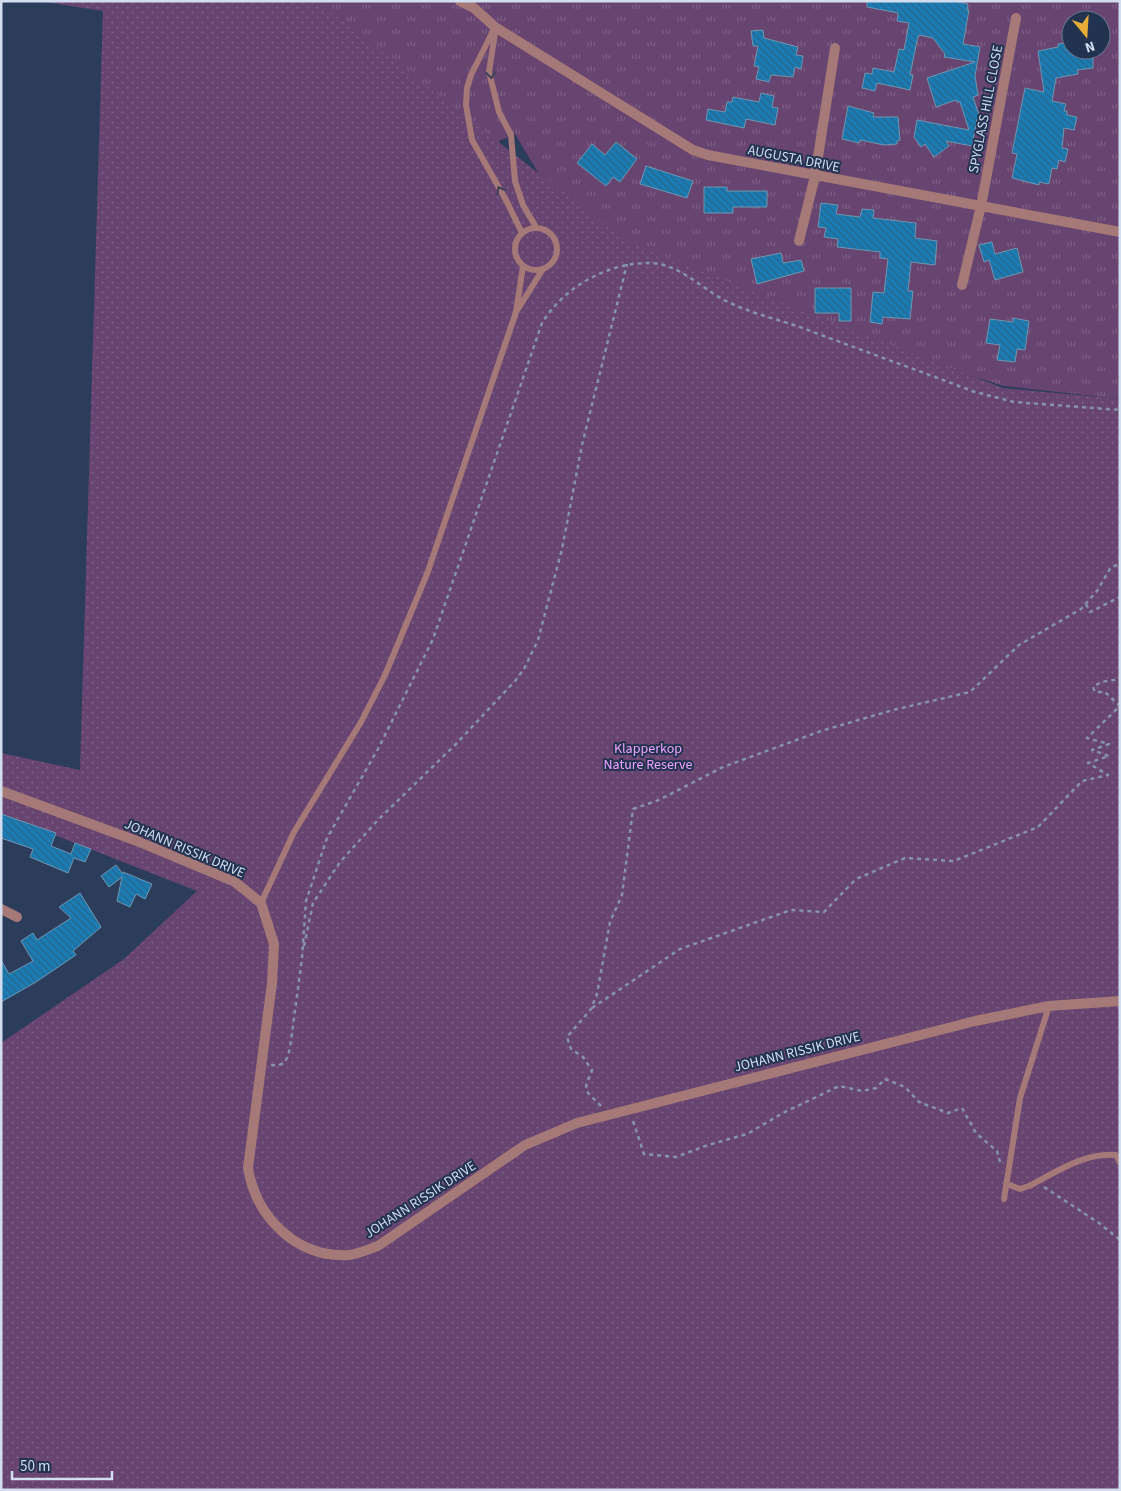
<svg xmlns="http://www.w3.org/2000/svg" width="1121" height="1491" font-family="'Source Sans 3',sans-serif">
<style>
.grass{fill:url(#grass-tufts);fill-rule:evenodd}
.park{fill:url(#park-dots)}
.building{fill:url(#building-back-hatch);stroke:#7095b0}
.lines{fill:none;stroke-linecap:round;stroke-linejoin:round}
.path{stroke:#8593ab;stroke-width:2.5;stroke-dasharray:4 4;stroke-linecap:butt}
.service{stroke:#a47977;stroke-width:6}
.minor{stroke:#a47977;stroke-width:10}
.oneway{stroke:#3c4158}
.labels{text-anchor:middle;stroke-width:4;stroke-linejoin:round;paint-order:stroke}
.street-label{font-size:14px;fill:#d2ddf0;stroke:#223350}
.park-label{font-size:14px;fill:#efa2ff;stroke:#223350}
</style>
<defs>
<pattern id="grass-tufts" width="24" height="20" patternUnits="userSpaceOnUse" patternTransform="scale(1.25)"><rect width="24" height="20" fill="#684470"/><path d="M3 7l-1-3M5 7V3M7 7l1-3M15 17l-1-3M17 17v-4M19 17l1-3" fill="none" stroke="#7d5f85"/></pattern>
<pattern id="park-dots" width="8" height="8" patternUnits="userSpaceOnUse" patternTransform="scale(1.25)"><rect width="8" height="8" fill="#684470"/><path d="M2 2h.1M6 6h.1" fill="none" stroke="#7d5f85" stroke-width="1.8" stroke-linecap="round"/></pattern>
<pattern id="building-back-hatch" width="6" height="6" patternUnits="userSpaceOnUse" patternTransform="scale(1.25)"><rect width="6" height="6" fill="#1b7cb4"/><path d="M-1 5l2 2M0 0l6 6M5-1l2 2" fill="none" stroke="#296589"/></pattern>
</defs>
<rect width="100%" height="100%" fill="#2c3d5c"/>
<!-- grass -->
<path class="grass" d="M316 1H1120V399L1004 386 969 375 628 244 539 174 515 134 499 141 501 147ZM1071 20H1101V50H1071Z"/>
<!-- park -->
<path class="park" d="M39 1H317L627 242 1003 388 1120 399V1490H1V1043L124 959 197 891 1 814V753L80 770 103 11Z"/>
<!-- building -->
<path class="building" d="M867 1H955L968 4 967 10H969L963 44 980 47 975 76 978 95 973 97 980 118 977 119 972 146 946 141 949 146 934 157 925 144 921 147 914 137 917 120 969 130 960 102H957L956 100 936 107 927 78 975 62 944 57 945 54 933 38 919 35 917 41 910 75H913L910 90 877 83 875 91 862 88 865 73 872 74 873 68 894 72 899 49 904 50 909 23 897 21 898 13 867 7Z
M763 30 764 38 798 47 796 55 803 56 801 69 795 67 793 77 771 75 769 82 756 79 759 67 754 66 758 46H753L751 31Z
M1071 42V50H1099L1093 58V68L1077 70 1078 74 1056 78 1052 101 1066 104 1064 111H1067V115L1077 117 1074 130 1064 128 1062 148 1068 149 1065 162 1059 160 1057 169 1052 168 1049 184 1039 182V185L1012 178 1017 154 1012 153 1025 88 1044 92 1038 51 1058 47V44Z
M761 93 774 96 772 107 778 108 775 125 746 119 744 128 706 120 708 109 725 112 727 102H732L733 97 759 102Z
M848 106 874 113 873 117H898L900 140 897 141V144L884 145 860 140 859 143 842 139Z
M616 142 637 159 620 182 613 177 606 186 577 163 592 144 605 155Z
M646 166 693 181 687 198 640 184Z
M704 187H727V191H767V207H733V213H704Z
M821 203 838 205 836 214 860 217 862 209 874 210 873 218 916 223 915 238 937 241 935 265 911 262 908 291H913L910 319 883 317 882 324 870 322 873 292 884 293 888 259 880 258V252L837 247 838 239 824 237 826 228 818 227Z
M992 242 995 254 1017 248 1023 272 995 280 989 260 984 262 979 245Z
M781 253 783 263 801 260 804 271 757 284 751 259Z
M815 288H851V321H839V313H815Z
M1013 318 1029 321 1025 350 1017 349 1015 362 997 360 1000 345 986 343 990 319 1013 322Z
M1 814 56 833 51 846 71 854 75 843 91 849 85 862 74 858 68 873 30 857 33 849 1 838Z
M116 865 123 874V872L152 884 145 899 136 894 130 907 117 901 122 877 109 887 101 876Z
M80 893 101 927 73 951 76 955 36 982 1 1002V960L9 974 33 961 21 941 33 933 37 940 71 918 59 907Z"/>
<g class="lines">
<!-- path -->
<path class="path" d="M1086 604 1090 612 1120 597
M304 946 313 903 340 862 378 820 457 743 515 681 524 669 538 640 562 549 582 445 627 264
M592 1008 680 949 791 910 824 912 856 879 905 858 954 861 1038 827 1082 781 1108 775 1088 763 1109 756 1092 750 1109 744 1087 738 1120 706 1105 692H1095L1093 687 1101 682 1120 679
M271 1065C285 1067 287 1060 290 1048L302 958 306 901 327 838 378 749 433 639 542 323C564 287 608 262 651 263 680 264 703 290 728 302 751 313 776 319 800 327 858 349 917 370 975 392L1014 402 1120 410
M601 1106 588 1093 586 1086 592 1070 583 1057 571 1049 567 1037 591 1009 597 994 610 922 622 895 633 809 659 800 723 767 821 731 893 710 970 692 1019 645 1081 609 1097 591 1111 567 1120 564
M633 1121 644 1154 676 1157 708 1145 747 1134 783 1113 839 1086 862 1091 876 1088 885 1079 905 1087 919 1102 948 1113 962 1108 976 1133 997 1151 1000 1162
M1044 1187 1099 1223 1120 1240"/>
<!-- service -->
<path class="service" d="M495 27 471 75 467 88 466 105 472 140 506 200 522 233
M495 33 489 72 499 112 511 135 515 181 523 205 536 227
M515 249a21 21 0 1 1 42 0a21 21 0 1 1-42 0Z
M518 309 543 269
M261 903 294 832 361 722 385 675 427 574 516 312 523 266
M1007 1184 1020 1189 1029 1186C1056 1172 1085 1152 1116 1155L1120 1163
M1004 1199 1020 1098 1049 1006"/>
<!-- minor -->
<path class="minor" d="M460 1 474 8 495 27 693 150 708 155 1120 232
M799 241 815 176 835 48
M962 285 981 206 1016 18
M1 791 137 841 235 882 261 903 274 944 272 983 248 1168C256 1217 296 1258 349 1255 358 1254 369 1249 378 1246L525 1145 577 1123 975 1021 1049 1006 1120 1001
M1 909 17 917"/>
</g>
<!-- one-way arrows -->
<defs><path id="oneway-chevron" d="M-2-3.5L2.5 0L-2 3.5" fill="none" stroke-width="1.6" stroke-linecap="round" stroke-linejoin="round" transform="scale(1.25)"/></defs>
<g class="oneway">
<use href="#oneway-chevron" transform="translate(491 75) rotate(83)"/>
<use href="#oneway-chevron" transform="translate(500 190) rotate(-120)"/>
</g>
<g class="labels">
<!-- street labels -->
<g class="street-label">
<text transform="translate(985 109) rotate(-79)" y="5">SPYGLASS HILL CLOSE</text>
<text transform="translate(794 158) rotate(11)" y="5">AUGUSTA DRIVE</text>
<text transform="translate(185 848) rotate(23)" y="5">JOHANN RISSIK DRIVE</text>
<text transform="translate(797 1051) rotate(-14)" y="5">JOHANN RISSIK DRIVE</text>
<text transform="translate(420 1199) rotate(-33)" y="5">JOHANN RISSIK DRIVE</text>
</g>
<!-- park labels -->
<g class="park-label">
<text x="648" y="753">Klapperkop<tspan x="648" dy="16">Nature Reserve</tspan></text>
</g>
</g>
<!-- border -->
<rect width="1121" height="1491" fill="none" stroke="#d2ddf0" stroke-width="5"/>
<!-- north arrow -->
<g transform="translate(1086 35) rotate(162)"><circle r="24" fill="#223350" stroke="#687790"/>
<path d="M0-4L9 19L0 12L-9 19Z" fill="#e6ac36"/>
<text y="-8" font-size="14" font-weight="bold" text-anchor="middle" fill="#d2ddf0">N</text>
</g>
<!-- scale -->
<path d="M12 1471v8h100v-8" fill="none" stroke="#d2ddf0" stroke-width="2.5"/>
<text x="20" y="1471" font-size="15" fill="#d2ddf0" stroke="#223350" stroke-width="4" paint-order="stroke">50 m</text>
</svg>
